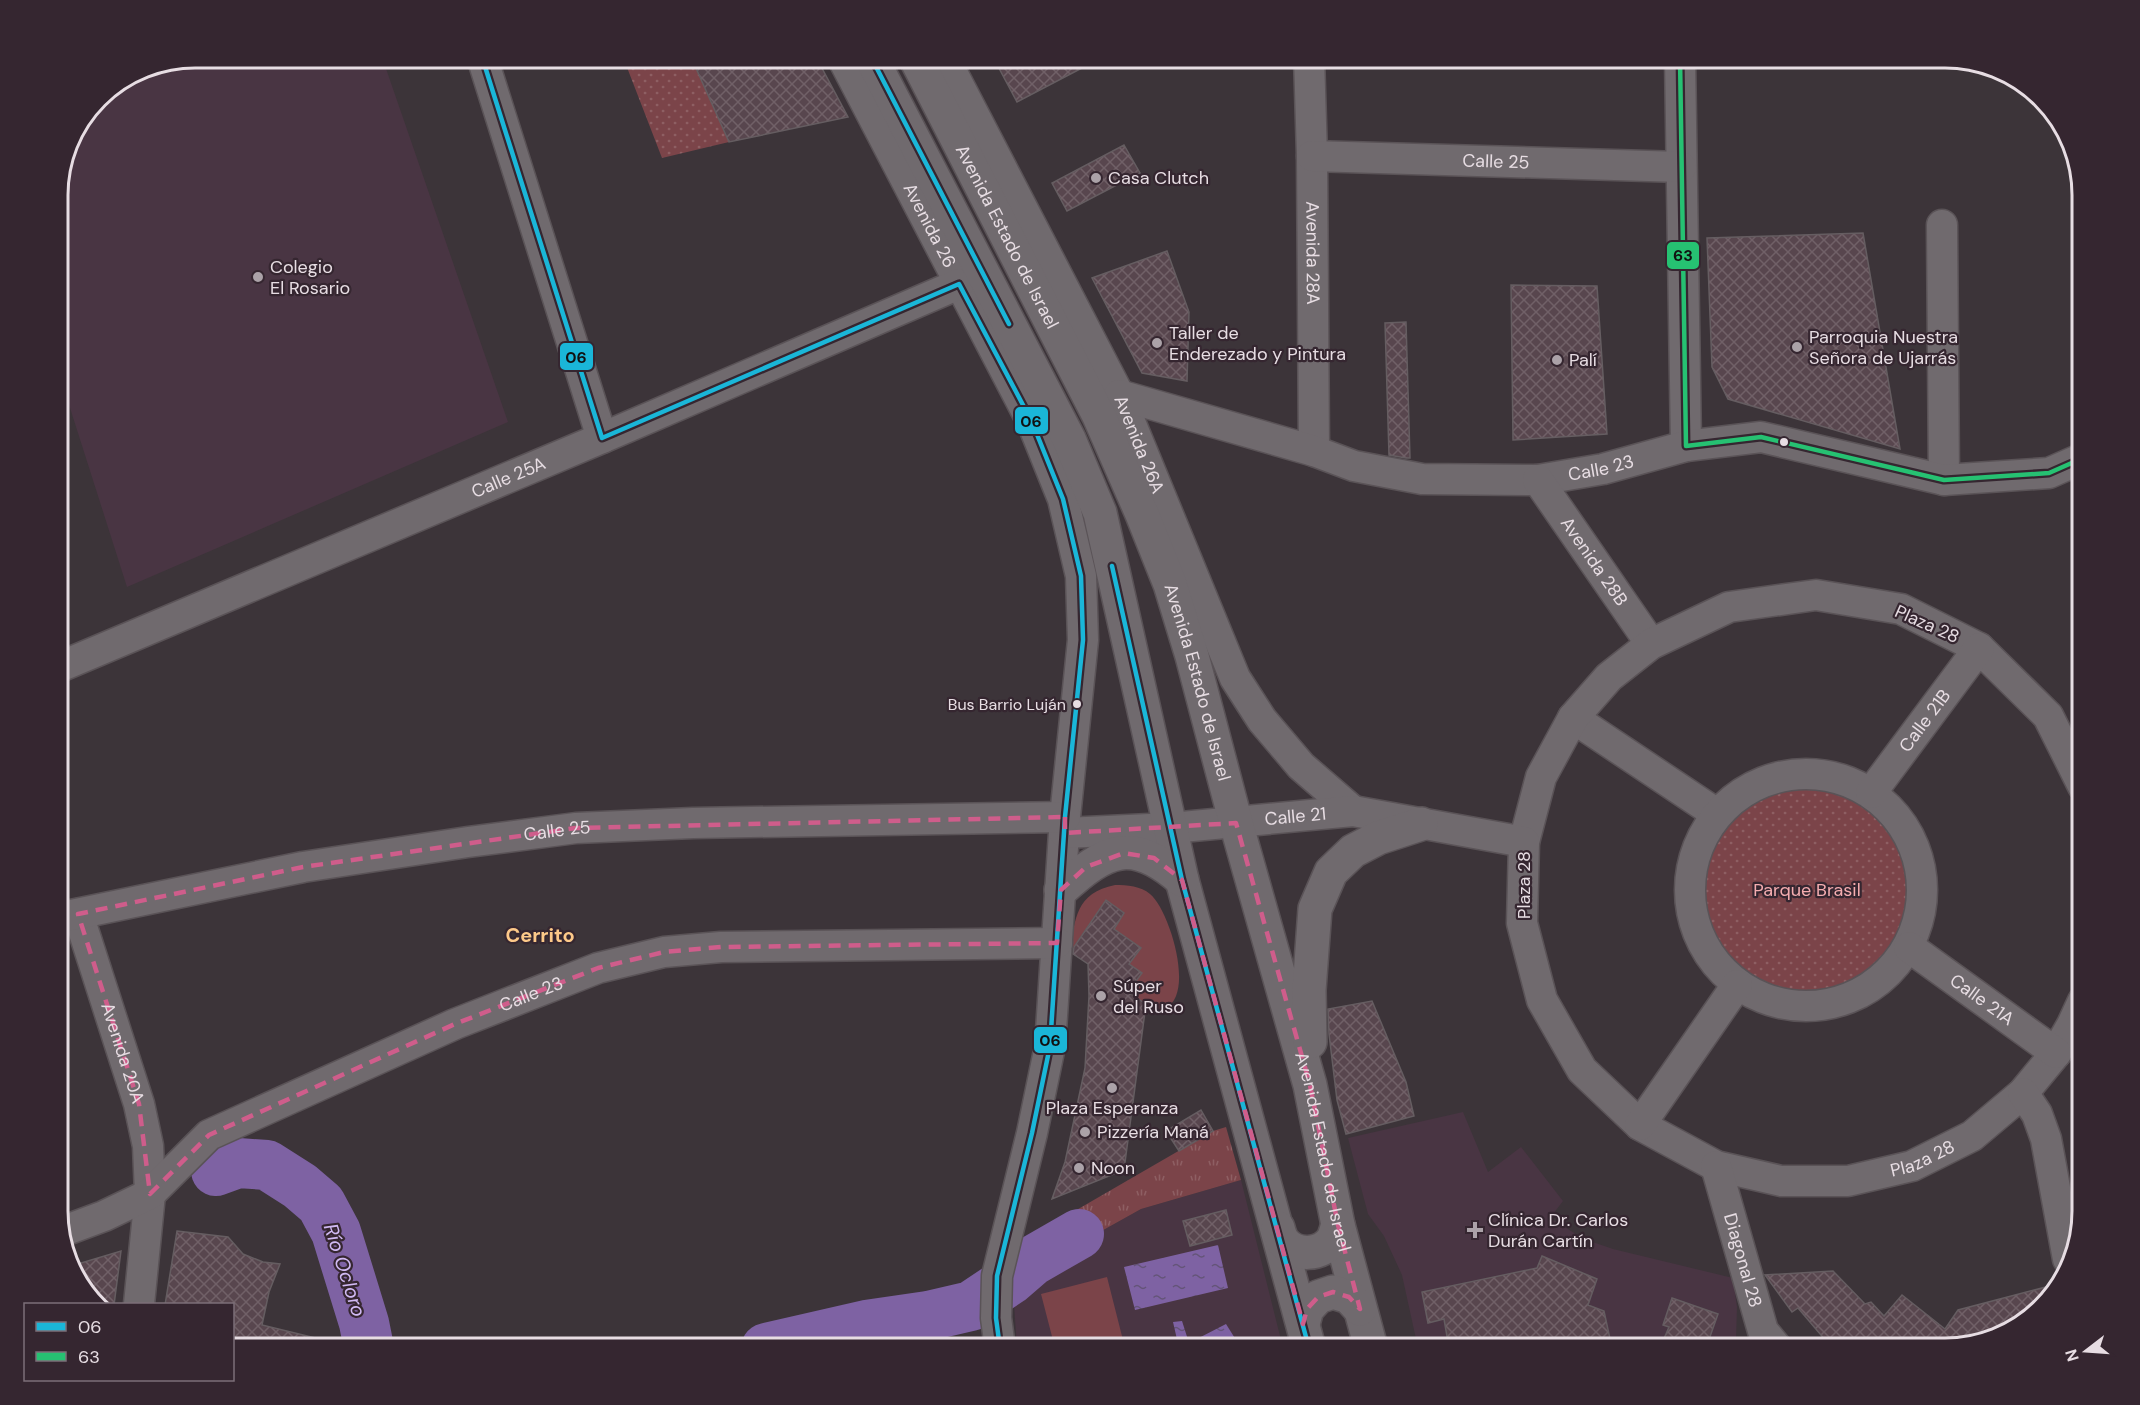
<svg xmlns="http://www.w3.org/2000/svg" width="2140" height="1405" font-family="'DM Sans',sans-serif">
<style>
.built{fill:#493543}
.grass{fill:url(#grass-tufts)}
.park{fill:url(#park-dots)}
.garden{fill:#7b4449}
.water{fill:url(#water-ripples)}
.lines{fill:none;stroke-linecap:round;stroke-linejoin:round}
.river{stroke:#7e62a3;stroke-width:50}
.building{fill:url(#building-cross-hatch);stroke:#655d61;stroke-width:1.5}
.minor-casing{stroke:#5a5357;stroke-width:33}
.secondary-casing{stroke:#5a5357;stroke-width:36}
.minor{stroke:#706a6e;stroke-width:30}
.secondary{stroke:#706a6e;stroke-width:33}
.bus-1-casing{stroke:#352630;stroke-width:9}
.bus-2-casing{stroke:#352630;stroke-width:9}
.bus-1{stroke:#1ab6d8;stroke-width:4.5}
.bus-2{stroke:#26c172;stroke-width:4.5}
.marked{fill:none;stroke:#cf5d8b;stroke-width:4.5;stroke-dasharray:12 8;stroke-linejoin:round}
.poi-dot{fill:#aba2a8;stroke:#352630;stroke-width:2}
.bus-dot{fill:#e7dde3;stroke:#352630;stroke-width:2}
.labels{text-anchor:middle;stroke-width:4.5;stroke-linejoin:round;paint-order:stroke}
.bus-label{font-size:16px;fill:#e7dde3;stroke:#352630;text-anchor:end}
.street-label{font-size:18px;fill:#e7dde3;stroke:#352630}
.poi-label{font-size:18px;fill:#e7dde3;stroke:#352630;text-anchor:start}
.park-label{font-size:18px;fill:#f5adb0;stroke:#352630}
.neighbourhood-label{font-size:20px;font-weight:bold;fill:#fdc989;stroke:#352630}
.water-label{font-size:20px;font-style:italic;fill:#d1baf4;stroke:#352630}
.rim{fill:none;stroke:#e7dde3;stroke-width:3}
.line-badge{stroke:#352630;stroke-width:2}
.pale-badge-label{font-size:16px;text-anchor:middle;font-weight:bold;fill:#111}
</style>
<defs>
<pattern id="grass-tufts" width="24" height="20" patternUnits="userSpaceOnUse" patternTransform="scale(1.5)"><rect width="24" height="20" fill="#7b4449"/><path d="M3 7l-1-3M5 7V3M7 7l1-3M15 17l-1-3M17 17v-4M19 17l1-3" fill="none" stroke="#8e5f63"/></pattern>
<pattern id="park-dots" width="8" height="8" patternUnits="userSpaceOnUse" patternTransform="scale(1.5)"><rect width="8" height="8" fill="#7b4449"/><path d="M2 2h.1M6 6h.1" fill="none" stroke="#8e5f63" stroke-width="1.8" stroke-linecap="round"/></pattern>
<pattern id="water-ripples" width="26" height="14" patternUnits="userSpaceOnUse" patternTransform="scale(1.5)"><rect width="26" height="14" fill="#7e62a3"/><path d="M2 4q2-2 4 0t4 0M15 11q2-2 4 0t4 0" fill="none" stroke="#645478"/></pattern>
<pattern id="building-cross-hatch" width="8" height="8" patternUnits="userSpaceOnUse" patternTransform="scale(1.5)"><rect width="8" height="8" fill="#58464e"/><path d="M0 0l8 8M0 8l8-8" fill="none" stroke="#706067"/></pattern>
</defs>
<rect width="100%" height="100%" fill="#3c3439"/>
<!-- built -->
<path class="built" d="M195 57H382L508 422 127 587 57 367V186L68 142 98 97 142 67Z
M1463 1112 1488 1172 1521 1147 1563 1201 1550 1218 1584 1239 1613 1249 1733 1278 1737 1307 1736 1340 1733 1348H1418L1402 1275 1384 1236 1368 1214 1348 1138Z
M1241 1180 1283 1348H1017L1013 1289 1055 1257 1141 1209Z"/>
<!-- grass -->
<path class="grass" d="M1226 1127 1241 1180 1141 1209 1055 1257 1013 1289 1015 1267 1035 1234 1213 1131Z"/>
<!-- park -->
<path class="park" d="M623 57H691L729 142 662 158Z
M1702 890a105 105 0 1 1 210 0a105 105 0 1 1-210 0Z"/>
<!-- garden -->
<path class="garden" d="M1115 885C1127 885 1141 886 1150 894 1169 909 1196 995 1165 1008 1154 1013 1137 998 1128 992L1141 973 1129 964 1141 948 1114 929 1124 913 1106 900 1070 952C1075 918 1076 893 1115 885Z
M1107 1277 1125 1348H1055L1041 1294Z"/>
<!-- water -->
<path class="water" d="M1218 1245 1228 1288 1135 1310 1124 1267Z
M1182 1321 1189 1343 1226 1324 1241 1348H1179L1173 1322Z"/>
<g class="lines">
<!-- river -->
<path class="river" d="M216 1171 238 1163 267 1165 300 1186 321 1204 336 1232 364 1323 369 1348
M766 1348 866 1325 928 1316 971 1306 1010 1280 1032 1261 1079 1234"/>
</g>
<!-- building -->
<path class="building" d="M691 57H816L848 117 729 142Z
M993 57H1103L1017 102Z
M1124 145 1140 173 1067 211 1052 183Z
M1863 233 1900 449 1728 399 1712 367 1707 238Z
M1167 251 1189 312 1187 381 1142 373 1092 278Z
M1511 285 1597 286 1607 434 1513 440Z
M1406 322 1410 458H1406L1389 455 1385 323Z
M1106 900 1124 913 1114 929 1141 948 1129 964 1142 973 1128 992 1146 1004 1124 1170 1052 1199 1065 1162 1085 1068 1089 996 1088 964 1073 954 1074 947Z
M1372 1001 1406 1082 1414 1116 1346 1134 1337 1100 1329 1034 1328 1009Z
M1201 1110 1213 1131 1179 1151 1166 1131Z
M1226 1210 1232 1235 1190 1246 1183 1221Z
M177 1231 228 1237 243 1254 263 1262 280 1264 269 1292 262 1325 324 1340 323 1348H232V1305H165Z
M121 1251 114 1305H99L76 1280 71 1266Z
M1542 1256 1597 1279 1588 1305 1604 1311 1612 1348H1449L1444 1319 1428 1323 1422 1292 1537 1268Z
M1833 1271 1865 1304 1871 1302 1884 1316 1902 1295 1945 1329 1958 1310 2061 1283 2060 1287 2014 1330 1946 1348H1832L1798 1308 1792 1312 1765 1275Z
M1672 1298 1718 1314 1706 1348H1660L1669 1327 1663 1325Z"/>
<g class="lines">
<!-- minor casing -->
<g class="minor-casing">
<g id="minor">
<path d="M482 57 602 438"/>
<path id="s1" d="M842 57 1032 422 1063 499 1081 576 1083 640 1065 817 1050 1046 1032 1133 997 1276 996 1318 1000 1348"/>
<path id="s2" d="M944 57 1119 395 1235 678 1262 720 1301 766 1353 811"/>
<path id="s3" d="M1309 57 1312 156 1314 451"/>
<path d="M1680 57 1686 446"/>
<path id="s4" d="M1312 156 1681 167"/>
<path d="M1942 225 1944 480"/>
<path id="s5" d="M1119 395 1314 451 1354 466 1422 479 1538 480 1603 469 1686 446 1761 437 1944 480 2049 473 2083 458"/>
<path id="s6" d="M1538 480 1651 644"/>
<path id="s7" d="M57 668 602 438 959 284"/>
<path d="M1573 718 1717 814"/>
<circle cx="1806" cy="890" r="116"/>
<path id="s8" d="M2083 786 2048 716 1979 648 1901 609 1816 595 1729 607 1651 644 1609 677 1573 718 1541 777 1524 842 1522 923 1542 1000 1582 1070 1640 1125 1716 1166 1781 1181H1848L1912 1166 1972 1136 2023 1093 2056 1053 2072 1025 2083 1001"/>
<path id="s9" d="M1871 793 1979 648"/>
<path id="s10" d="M1065 833 1171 828 1353 811 1524 842"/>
<path id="s11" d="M78 914 139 1104 148 1146 150 1194 139 1304"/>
<path id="s12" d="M57 918 303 867 468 842 576 828 693 823 1065 817"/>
<path id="s13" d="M1909 947 2056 1053"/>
<path d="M2023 1093 2037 1114 2046 1139 2068 1259"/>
<path d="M1640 1125 1737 985"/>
<path id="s14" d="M1716 1166 1763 1331 1777 1348"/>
<path id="s15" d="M61 1232 104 1216 150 1194 209 1135 455 1024 598 968 664 952 721 947 1057 943"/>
</g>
</g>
<!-- secondary casing -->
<g class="secondary-casing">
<g id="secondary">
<path d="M871 57 1069 439 1100 513 1182 880 1309 1348"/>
<path id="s16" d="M915 57 1099 416 1142 514 1170 584 1192 656 1236 823 1310 1085 1338 1225 1371 1348"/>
<path d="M1061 890C1106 849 1132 836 1182 880"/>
<path d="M1310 1042 1309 990 1315 909 1331 872 1353 851 1378 838 1421 824"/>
<path d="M1278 1228C1279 1232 1281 1238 1283 1241 1295 1257 1322 1256 1333 1239 1335 1235 1336 1230 1338 1225"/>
<path d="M1303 1324 1307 1309 1318 1297 1333 1292 1349 1297 1360 1309"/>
</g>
</g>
<!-- minor -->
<use href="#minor" class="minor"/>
<!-- secondary -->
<use href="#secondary" class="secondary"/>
<!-- bus-1 casing -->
<g class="bus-1-casing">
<path id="bus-1" d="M482 57 602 438 959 284 1032 422 1063 499 1081 576 1083 640 1065 817 1050 1046 1032 1133 997 1276 996 1318 1000 1348
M871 57 1009 324
M1112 566 1182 880 1309 1348"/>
</g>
<!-- bus-2 casing -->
<g class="bus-2-casing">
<path id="bus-2" d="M1680 57 1686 446 1761 437 1944 480 2049 473 2083 458"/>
</g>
<!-- bus-1 -->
<use href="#bus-1" class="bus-1"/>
<!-- bus-2 -->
<use href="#bus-2" class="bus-2"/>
</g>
<!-- marked area -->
<path class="marked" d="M1065 817V833L1236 823 1310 1085 1338 1225 1360 1309 1349 1297 1333 1292 1318 1297 1307 1309 1303 1324 1182 880 1154 858 1124 853 1086 867 1061 890 1057 943 721 947 664 952 598 968 455 1024 209 1135 150 1194 139 1104 78 914 303 867 576 828Z"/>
<!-- markers -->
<g class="poi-dot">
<circle cx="1096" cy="178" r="6"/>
<circle cx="258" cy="277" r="6"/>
<circle cx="1157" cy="343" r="6"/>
<circle cx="1797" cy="347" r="6"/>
<circle cx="1557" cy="360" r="6"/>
<circle cx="1101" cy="996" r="6"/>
<circle cx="1112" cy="1088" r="6"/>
<circle cx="1085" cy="1132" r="6"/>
<circle cx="1079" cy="1168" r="6"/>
<path d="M1472 1221h6v6h6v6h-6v6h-6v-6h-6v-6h6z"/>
</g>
<g class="bus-dot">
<circle cx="1784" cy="442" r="5"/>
<circle cx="1077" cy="704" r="5"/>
</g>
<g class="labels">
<!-- bus labels -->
<g class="bus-label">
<text x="1066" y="710">Bus Barrio Luján</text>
</g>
<!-- street labels -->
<g class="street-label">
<text dy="6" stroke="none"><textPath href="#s4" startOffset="184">Calle 25</textPath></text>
<text dy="6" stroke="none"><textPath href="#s1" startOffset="190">Avenida 26</textPath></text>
<text dy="6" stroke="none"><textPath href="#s16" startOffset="202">Avenida Estado de Israel</textPath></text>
<text dy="6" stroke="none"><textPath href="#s3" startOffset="196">Avenida 28A</textPath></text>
<text dy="6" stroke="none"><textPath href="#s2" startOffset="434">Avenida 26A</textPath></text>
<text dy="6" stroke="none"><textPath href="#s5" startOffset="495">Calle 23</textPath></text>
<text dy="6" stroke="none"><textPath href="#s7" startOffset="490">Calle 25A</textPath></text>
<text dy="6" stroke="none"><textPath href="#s6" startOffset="99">Avenida 28B</textPath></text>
<text transform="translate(1927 624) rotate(24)" y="6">Plaza 28</text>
<text dy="6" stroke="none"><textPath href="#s16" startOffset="688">Avenida Estado de Israel</textPath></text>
<text dy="6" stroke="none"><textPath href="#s9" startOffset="90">Calle 21B</textPath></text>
<text dy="6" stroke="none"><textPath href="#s10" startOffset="231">Calle 21</textPath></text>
<text dy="6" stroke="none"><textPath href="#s12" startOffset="508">Calle 25</textPath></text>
<text transform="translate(1524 885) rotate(-90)" y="6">Plaza 28</text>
<text dy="6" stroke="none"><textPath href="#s15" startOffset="532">Calle 23</textPath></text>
<text dy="6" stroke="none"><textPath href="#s13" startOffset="90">Calle 21A</textPath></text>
<text dy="6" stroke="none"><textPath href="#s11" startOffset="146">Avenida 20A</textPath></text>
<text dy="6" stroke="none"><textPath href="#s16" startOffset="1174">Avenida Estado de Israel</textPath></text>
<text dy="6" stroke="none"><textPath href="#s8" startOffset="1384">Plaza 28</textPath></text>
<text dy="6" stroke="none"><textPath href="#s14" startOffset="98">Diagonal 28</textPath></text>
</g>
<!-- poi labels -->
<g class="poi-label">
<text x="1108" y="184">Casa Clutch</text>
<text x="270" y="273">Colegio<tspan x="270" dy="21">El Rosario</tspan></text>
<text x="1169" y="339">Taller de<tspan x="1169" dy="21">Enderezado y Pintura</tspan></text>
<text x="1809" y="343">Parroquia Nuestra<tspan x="1809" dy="21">Señora de Ujarrás</tspan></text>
<text x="1569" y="366">Palí</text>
<text x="1113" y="992">Súper<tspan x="1113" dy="21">del Ruso</tspan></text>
<text x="1112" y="1114" text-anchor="middle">Plaza Esperanza</text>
<text x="1097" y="1138">Pizzería Maná</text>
<text x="1091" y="1174">Noon</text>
<text x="1488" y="1226">Clínica Dr. Carlos<tspan x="1488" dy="21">Durán Cartín</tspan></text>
</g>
<!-- park labels -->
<g class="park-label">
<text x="1807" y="896">Parque Brasil</text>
</g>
<!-- neighbourhood labels -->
<g class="neighbourhood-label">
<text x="540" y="942">Cerrito</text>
</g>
<!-- water labels -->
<g class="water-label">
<text transform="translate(345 1270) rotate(72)" y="7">Río Ocloro</text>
</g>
</g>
<!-- crop -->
<path d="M0 0H2140V1405H0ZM195 68H1945A127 127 0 0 1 2072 195V1211A127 127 0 0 1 1945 1338H195A127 127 0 0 1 68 1211V195A127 127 0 0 1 195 68Z" fill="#352630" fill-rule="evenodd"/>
<path class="rim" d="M195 68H1945A127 127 0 0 1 2072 195V1211A127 127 0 0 1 1945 1338H195A127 127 0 0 1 68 1211V195A127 127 0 0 1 195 68Z"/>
<g class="line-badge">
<rect x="1666" y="241" width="34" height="29" rx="6" fill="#26c172"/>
<rect x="559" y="342" width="35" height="29" rx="6" fill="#1ab6d8"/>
<rect x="1014" y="406" width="35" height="29" rx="6" fill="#1ab6d8"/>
<rect x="1033" y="1026" width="35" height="28" rx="6" fill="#1ab6d8"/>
</g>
<g class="pale-badge-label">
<text x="1683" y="261">63</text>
<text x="576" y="363">06</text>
<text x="1031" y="427">06</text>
<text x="1050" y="1046">06</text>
</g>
<!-- legend -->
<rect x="24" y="1303" width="210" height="78" fill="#352630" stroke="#7c6f78" stroke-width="1.5"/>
<rect x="36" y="1322" width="30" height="9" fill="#1ab6d8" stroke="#7c6f78" stroke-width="1.5"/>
<text x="78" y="1333" font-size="18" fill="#e7dde3">06</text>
<rect x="36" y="1352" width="30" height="9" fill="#26c172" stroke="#7c6f78" stroke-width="1.5"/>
<text x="78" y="1363" font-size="18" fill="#e7dde3">63</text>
<!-- north arrow -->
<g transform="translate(2086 1351) rotate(253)" stroke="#352630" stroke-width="4.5" paint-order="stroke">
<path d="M0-4.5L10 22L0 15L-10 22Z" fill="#e7dde3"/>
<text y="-9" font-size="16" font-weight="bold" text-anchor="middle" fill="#e7dde3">N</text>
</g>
</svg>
